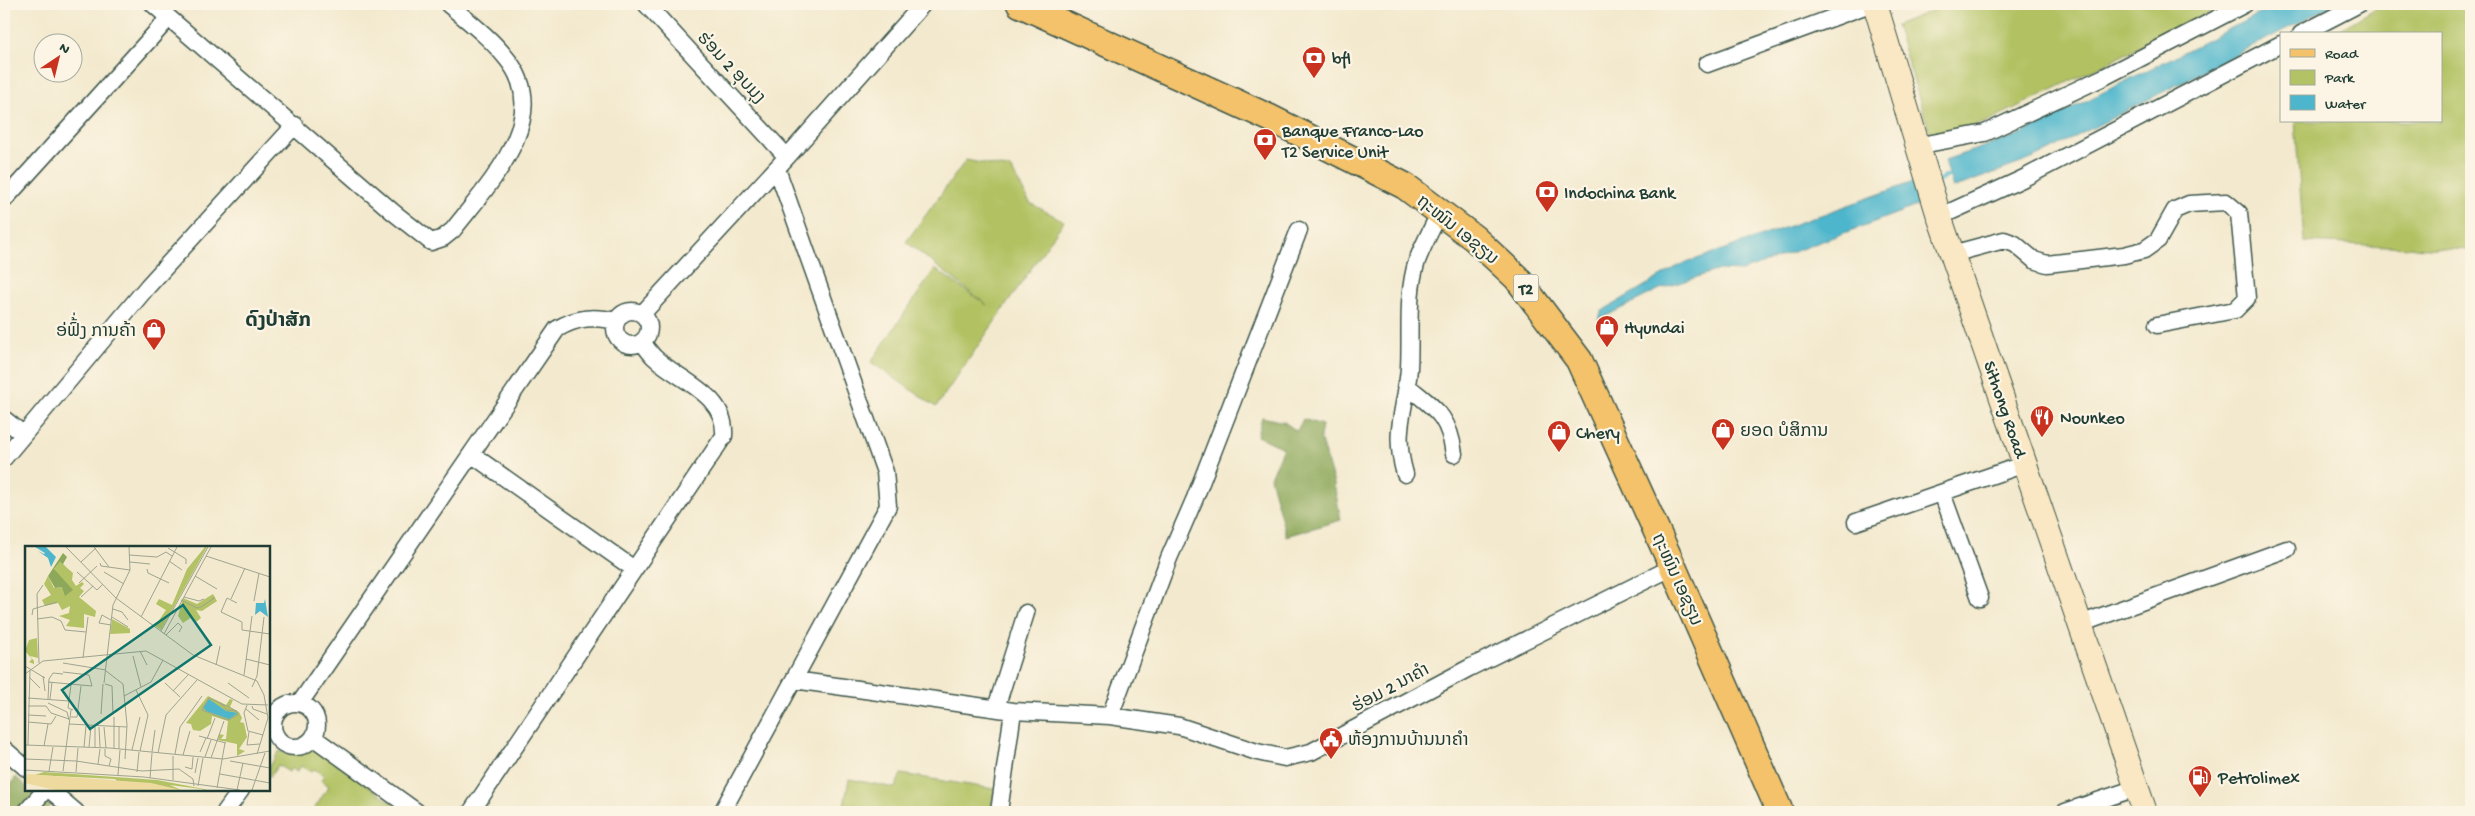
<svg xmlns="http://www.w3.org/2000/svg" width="2475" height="816" font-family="'Gochi Hand','Noto Sans Lao',sans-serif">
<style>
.green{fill:#b2c264;stroke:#68804c}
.forest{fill:#8da85a;stroke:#567247}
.water{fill:#4eb6cc;stroke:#367a80}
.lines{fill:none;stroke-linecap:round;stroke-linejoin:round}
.stream{stroke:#4eb6cc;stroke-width:4.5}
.minor-casing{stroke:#3f574b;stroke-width:19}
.secondary-casing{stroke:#3f574b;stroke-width:26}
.primary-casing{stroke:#3f574b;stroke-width:29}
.minor{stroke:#fff;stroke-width:16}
.secondary{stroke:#fae7c3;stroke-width:24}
.primary{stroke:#f3c26a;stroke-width:26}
.labels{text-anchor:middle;stroke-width:4.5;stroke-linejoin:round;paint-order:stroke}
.shield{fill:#fcf5e5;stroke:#617469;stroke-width:1}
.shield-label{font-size:16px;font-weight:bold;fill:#1f3d34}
.poi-label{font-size:18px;fill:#1f3d34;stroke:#fcf5e5;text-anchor:start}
.street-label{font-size:18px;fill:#1f3d34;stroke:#fcf5e5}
.quarter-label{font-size:20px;font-weight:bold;fill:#1f3d34;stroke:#fcf5e5}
.inset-road{fill:none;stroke:#9ea490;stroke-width:1}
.view{fill:#0f766e;fill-opacity:0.15;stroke:#0f766e;stroke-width:2.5}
.inset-edge{fill:none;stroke:#1f3d34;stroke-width:2.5}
</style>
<rect width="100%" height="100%" fill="#fcf5e5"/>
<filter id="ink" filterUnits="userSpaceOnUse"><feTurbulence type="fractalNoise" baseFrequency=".02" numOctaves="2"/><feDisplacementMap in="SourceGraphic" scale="10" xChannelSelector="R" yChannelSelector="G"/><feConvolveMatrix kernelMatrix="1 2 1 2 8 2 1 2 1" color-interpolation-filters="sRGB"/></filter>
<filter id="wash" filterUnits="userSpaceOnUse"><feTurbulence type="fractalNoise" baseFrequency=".0096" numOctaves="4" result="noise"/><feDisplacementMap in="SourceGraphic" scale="20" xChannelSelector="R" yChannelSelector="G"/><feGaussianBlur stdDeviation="1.12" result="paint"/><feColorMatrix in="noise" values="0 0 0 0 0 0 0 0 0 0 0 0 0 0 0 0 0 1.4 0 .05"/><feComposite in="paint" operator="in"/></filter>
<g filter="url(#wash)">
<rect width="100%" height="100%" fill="#f3e9ce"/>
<!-- green -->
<path class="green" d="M1949 4H2228L1984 123 1932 139 1896 25Z
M2383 4H2471V250L2304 242 2295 121H2441V34H2332Z
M966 160 1011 169 1030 203 1064 221 936 407 871 362 935 269 987 305 906 242Z
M314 748 405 812H316L313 811 329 786 321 780 324 775 314 769 311 772 301 766 297 772 291 768 289 772 278 765 269 778V767L279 751 293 754Z
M901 774 994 789 991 812H843L849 779 895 788Z"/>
<!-- forest -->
<path class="forest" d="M1262 417 1284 422 1297 431 1303 419 1322 425 1320 437 1334 484 1341 520 1286 536 1270 477 1283 448 1257 436Z
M16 777 26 786V790H31L51 806 45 812H4V794Z"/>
<!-- water -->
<path class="water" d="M2279 4H2335L2032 159 1953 188 1945 160 2018 135Z
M1916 181 1922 204 1742 271 1719 270 1660 289 1598 320 1602 311 1680 265Z"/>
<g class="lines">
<!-- stream -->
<path class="stream" d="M1936 181 1955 173"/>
</g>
</g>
<g filter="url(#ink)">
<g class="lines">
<!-- minor casing -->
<g class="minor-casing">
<path id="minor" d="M153 4 393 212 431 242 443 238 453 230C487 186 555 117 507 59 491 38 468 21 448 4
M646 4 787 157
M2301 34 2359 4
M1707 64 1870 4
M1916 146 1985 133 2104 77 2245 4
M4 200 168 19
M1939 217 2022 179 2281 44
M1952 254 2004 240 2015 244 2034 260 2047 264 2124 255 2144 250 2158 240 2175 210 2189 204 2226 202 2239 213 2247 298 2235 310 2157 325
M615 328a17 17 0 1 1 34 0a17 17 0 1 1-34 0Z
M642 314 787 157 923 4
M1406 385C1435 409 1449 415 1454 454
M4 419 23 434
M471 454 634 569
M4 458 148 286 295 125
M1405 474C1392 430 1406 410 1409 368 1411 333 1406 295 1417 261 1423 245 1432 228 1440 212
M1942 493 1980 598
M1856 522 2025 464
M2080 624 2287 549
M794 680 1013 711 1110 716 1179 726 1257 752 1285 758 1311 752 1469 668 1673 567
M273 725a22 22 0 1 1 44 0a22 22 0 1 1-44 0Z
M300 703 557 329C577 317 594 316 617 321
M996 708 1026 613
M1110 716 1169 558 1195 498 1299 230
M314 738 417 812
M4 749 26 768
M50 790 76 812
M26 812 45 790
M225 812 241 790
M471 812 724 436C727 394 679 381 654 357 650 353 646 347 642 342
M722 812 888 506 885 472 777 169
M999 812 1013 711
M2065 812 2136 788"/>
</g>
<!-- secondary casing -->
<g class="secondary-casing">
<path id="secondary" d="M1875 4 1938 213 2145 812"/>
</g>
<!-- primary casing -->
<g class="primary-casing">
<path id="primary" d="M1020 4 1270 118 1405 186 1474 238 1517 278 1579 360 1673 567 1780 812"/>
</g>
<!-- minor -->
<use href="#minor" class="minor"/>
<!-- secondary -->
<use href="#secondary" class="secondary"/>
<!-- primary -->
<use href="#primary" class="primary"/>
</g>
</g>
<!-- icons -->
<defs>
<g id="bank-pin" transform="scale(1.25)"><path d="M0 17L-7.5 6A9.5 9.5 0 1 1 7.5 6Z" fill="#c8321e" stroke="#fcf5e5"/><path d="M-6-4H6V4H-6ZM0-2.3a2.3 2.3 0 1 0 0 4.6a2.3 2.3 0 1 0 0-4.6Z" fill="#fff"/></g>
<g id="shop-pin" transform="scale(1.25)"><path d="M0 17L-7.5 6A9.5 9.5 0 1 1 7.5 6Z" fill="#c8321e" stroke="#fcf5e5"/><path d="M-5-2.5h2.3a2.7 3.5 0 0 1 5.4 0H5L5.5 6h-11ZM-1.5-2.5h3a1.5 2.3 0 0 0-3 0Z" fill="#fff"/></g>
<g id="restaurant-pin" transform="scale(1.25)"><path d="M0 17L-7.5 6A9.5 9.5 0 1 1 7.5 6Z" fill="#c8321e" stroke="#fcf5e5"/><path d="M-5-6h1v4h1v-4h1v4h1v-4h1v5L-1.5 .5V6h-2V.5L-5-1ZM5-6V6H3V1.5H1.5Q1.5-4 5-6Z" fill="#fff"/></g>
<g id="civic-pin" transform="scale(1.25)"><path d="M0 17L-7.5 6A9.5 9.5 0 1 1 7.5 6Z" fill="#c8321e" stroke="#fcf5e5"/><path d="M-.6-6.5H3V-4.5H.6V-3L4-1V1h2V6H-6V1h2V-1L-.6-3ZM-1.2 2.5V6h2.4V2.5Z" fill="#fff"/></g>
<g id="fuel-pin" transform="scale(1.25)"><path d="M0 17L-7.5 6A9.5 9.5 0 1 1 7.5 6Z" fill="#c8321e" stroke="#fcf5e5"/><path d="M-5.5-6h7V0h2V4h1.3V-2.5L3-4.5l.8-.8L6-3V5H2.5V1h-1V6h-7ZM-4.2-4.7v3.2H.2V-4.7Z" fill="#fff"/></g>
</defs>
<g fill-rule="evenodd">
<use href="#bank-pin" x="1314" y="58"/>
<use href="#bank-pin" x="1265" y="140"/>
<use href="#bank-pin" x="1547" y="192"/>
<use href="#shop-pin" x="1607" y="327"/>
<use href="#shop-pin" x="154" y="330"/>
<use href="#restaurant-pin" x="2042" y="417"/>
<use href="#shop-pin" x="1723" y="430"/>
<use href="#shop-pin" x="1559" y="432"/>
<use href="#civic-pin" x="1331" y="739"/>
<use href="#fuel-pin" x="2200" y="777"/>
</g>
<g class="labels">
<!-- shield labels -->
<rect class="shield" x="1513.5" y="274.5" width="25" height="27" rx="4"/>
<g class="shield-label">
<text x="1526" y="294">T2</text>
</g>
<!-- poi labels -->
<g class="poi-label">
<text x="1332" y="64">bfl</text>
<text x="1282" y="136">Banque Franco-Lao<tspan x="1282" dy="21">T2 Service Unit</tspan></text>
<text x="1564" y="198">Indochina Bank</text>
<text x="1624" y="333">Hyundai</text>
<text x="136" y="336" text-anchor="end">ອ່ຟົ້່ງ ການຄ້າ</text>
<text x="2060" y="423">Nounkeo</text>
<text x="1740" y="436">ຍອດ ບໍສິການ</text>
<text x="1576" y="438">Chery</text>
<text x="1348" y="745">ຫ້ອງການບ້ານນາຄໍາ</text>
<text x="2218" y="783">Petrolimex</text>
</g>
<!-- street labels -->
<g class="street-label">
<text transform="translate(732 67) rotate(47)" y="6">ຮ່ອມ 2 ອຸບມຸງ</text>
<text transform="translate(1458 229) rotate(39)" y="6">ຖະໜົນ ເອຊຽນ</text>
<text transform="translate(2006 409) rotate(71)" y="6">Sithong Road</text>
<text transform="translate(1678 579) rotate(66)" y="6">ຖະໜົນ ເອຊຽນ</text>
<text transform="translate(1390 687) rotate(-28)" y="6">ຮ່ອມ 2 ນາຄຳ</text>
</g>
<!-- quarter labels -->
<g class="quarter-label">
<text x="278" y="326">ດົງປ່າສັກ</text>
</g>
</g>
<!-- overview -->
<g transform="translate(25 546)">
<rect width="245" height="245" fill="#f3e9ce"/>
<path d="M180 1H182L136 84 130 80 141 64 131 58 134 53 147 59 162 23ZM35 16 48 27 47 34 51 40 57 36 59 38 55 42 59 45 54 51 71 65 70 71 59 68V82L41 80 45 74 34 70 44 67 45 60 37 64 33 57 20 60 17 54 26 49 19 38 23 30 29 42 37 41 45 47 29 23ZM188 48 192 55 177 65 171 64 176 72 171 76 167 71 158 77 153 70 158 52 172 58ZM87 73 105 83V87L85 88ZM12 92 13 112 5 110 9 115V118L4 116 7 113 0 105 4 94ZM183 150 201 159 205 153 208 154 205 161 214 166 217 172 215 176 219 177 222 191 214 203 220 205 212 210V198L193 194 194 188 199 189 196 193H201L203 175 187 170 186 178 175 185 168 184 166 178 161 177ZM19 226 132 234 184 244 145 239 156 244H101L90 233 10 229Z" fill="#b2c264"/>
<path d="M38 7 42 11 38 18 42 22 35 16 29 23 48 44 40 50 37 41 30 42 23 30Z" fill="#8da85a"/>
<path d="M2 228 126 237 156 244H30L0 237Z" fill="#eeda9e"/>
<path d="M10 1H21L31 11 26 21 23 12 13 5 19 8 20 7ZM240 53 243 71 235 65 230 69 231 57H239ZM184 153 201 165 213 167 204 173 181 165 178 161Z" fill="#4eb6cc"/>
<path class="inset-road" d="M41 1 91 52 168 109 232 135 239 149 243 172 232 208M69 1 84 21M143 2 161 13V18M104 9 132 11 141 6 147 10M181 10 245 31M144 15 157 24M56 16 71 2M105 16 125 18M75 17 76 20 105 24M122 23 123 27 144 37M52 26 72 44 78 38M79 26 99 38M170 30 192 43M54 37 72 20M56 51 68 40M159 51 174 55 179 53M206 53 220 22M156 54 172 62 176 61 188 53 189 51 187 54M229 55 234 27M212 57 202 52 196 66 217 76V84L245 88M88 63 97 66 103 74M7 69 8 63 32 56M87 71 103 81M116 71 152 1M12 73 27 71 36 75 40 84 61 86M86 79 74 77 77 69 86 74M136 85 183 1M225 85 227 70M139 88 186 1M141 89 153 77 157 81 154 86M115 105 122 119M108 110 116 141M58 112 63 71M221 113 245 119M14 117 12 48 18 39M38 117 81 124M191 119 195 100M0 120 20 132M81 125 98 138 102 179 100 213M0 128 18 115 121 105 217 158 243 159M219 129 225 85M18 130 20 145M4 131 15 142M23 136 67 140 64 129 38 126M79 137 88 59 105 24 104 1M140 137 155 151M203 137 224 152M80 138 87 140 88 168M46 139 43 162 48 164M227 141 232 130 239 71M111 144 123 169 115 205M148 145 163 129M99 150 126 136 138 114M3 152 44 155M23 153 24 133 28 127 38 128M25 153 27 136M23 157 42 166 44 174M195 157 202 164 211 165 204 161 184 152 177 164 203 174 213 169 211 164M222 159 219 167 223 185 238 189M3 160H21L26 167 44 173M227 160 228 163 242 168M221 163 234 174M76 168 78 138M3 169 21 170M46 171H52L56 140M3 176 26 178 31 170M44 178 102 181M74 181 75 201M79 181 81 202M224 186 222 199 235 198M174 190 201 197M182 193 190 172M0 199 85 202 198 213 245 205M3 199 5 124M19 200 23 178M59 201 61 180M64 201 66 180M70 201V181M89 202V171M80 203V210L86 213 84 220M94 203V180M107 204 115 171M127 206 130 184M175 206 181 192M133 207 141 169 172 134M150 208 155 181 177 150M158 209 165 185M180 211 186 194M186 212 199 175M0 213 51 215 117 225 154 223 168 233 169 240M205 215 245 222M73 218 75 203M160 221 167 223 168 211M0 224 119 231 215 244M24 225 28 201M38 225 46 164M51 226 53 202M112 226 114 206M170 227 173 212M195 228 245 237M93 229 95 204M125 232 127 207M148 234V210M173 240 178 212M192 242 200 197M212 244 218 217M227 244 240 207"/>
<path class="view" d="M158 59 186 99 65 183 37 144Z"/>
<rect width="245" height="245" class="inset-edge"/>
</g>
<!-- margin -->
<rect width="2475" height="816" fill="none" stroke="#fcf5e5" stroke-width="20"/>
<!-- legend -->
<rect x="2280" y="32" width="162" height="90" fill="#fcf5e5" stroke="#a4ab9e"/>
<rect x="2290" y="49" width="25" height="8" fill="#f3c26a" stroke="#a4ab9e"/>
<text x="2325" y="58" font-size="15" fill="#1f3d34">Road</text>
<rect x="2290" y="70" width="25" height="15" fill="#b2c264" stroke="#a4ab9e"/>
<text x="2325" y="82" font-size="15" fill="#1f3d34">Park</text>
<rect x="2290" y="95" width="25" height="15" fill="#4eb6cc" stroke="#a4ab9e"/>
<text x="2325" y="108" font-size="15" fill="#1f3d34">Water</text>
<!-- north arrow -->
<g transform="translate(58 58) rotate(35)"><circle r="24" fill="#fcf5e5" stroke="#a4ab9e"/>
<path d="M0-4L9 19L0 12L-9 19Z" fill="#c8321e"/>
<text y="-8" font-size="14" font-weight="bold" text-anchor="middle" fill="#1f3d34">N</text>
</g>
</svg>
